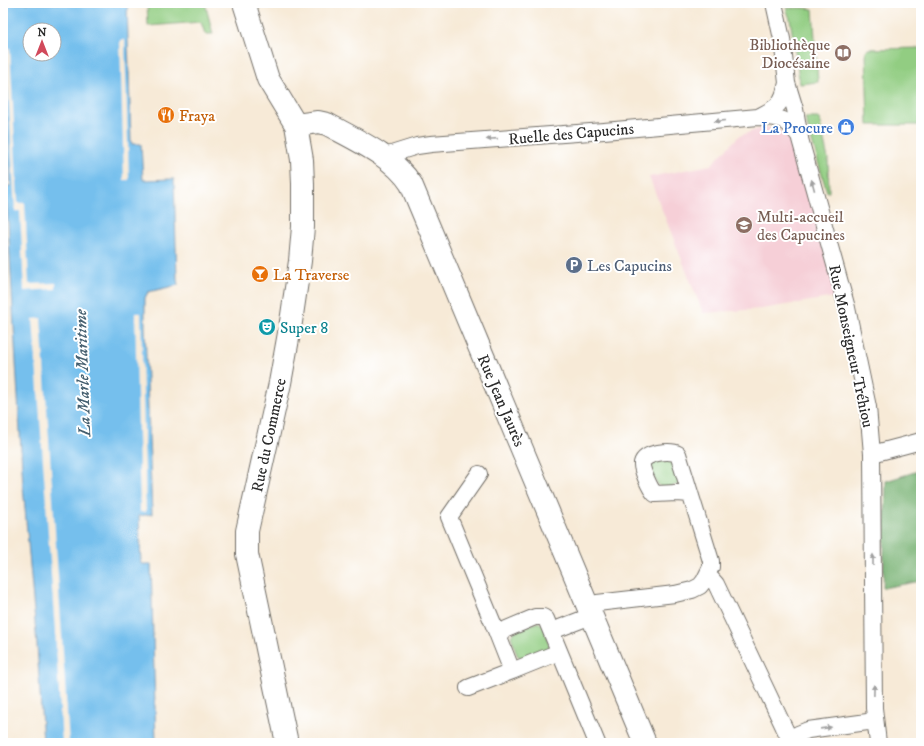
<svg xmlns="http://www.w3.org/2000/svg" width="924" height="746" font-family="'IM FELL DW Pica',serif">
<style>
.built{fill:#f6cfd7}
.green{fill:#92cd82;stroke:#5e7c56}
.forest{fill:#75b070;stroke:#506e4e}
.water{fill:#74bfed;stroke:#50758c;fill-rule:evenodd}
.pier{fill:#f7ead7}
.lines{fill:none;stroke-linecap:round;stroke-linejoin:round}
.street-casing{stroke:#726e67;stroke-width:18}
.secondary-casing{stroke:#726e67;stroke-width:24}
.street{stroke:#fff;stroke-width:16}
.secondary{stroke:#fff;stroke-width:22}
.oneway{fill:#a0a0a0}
.labels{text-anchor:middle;stroke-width:4;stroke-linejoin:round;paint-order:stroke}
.education-label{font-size:16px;fill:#785e54;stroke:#fff;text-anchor:end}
.food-label{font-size:16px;fill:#c56008;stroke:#fff;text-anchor:start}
.shop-label{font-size:16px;fill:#366cbe;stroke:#fff;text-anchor:end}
.street-label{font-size:16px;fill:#2b2b2b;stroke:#fff}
.service-label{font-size:16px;fill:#4e5e75;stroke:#fff;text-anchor:start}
.culture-label{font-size:16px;fill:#0d838f;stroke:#fff;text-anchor:start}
.water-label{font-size:17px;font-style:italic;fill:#455f6f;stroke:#fff}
</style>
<rect width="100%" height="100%" fill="#fff"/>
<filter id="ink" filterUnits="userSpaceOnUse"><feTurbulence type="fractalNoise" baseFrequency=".025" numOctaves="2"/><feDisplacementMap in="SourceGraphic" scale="8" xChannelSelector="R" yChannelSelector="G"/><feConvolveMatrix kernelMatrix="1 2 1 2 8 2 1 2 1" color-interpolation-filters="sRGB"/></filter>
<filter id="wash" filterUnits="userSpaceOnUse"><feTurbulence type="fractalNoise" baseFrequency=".012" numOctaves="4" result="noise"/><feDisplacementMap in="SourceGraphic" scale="16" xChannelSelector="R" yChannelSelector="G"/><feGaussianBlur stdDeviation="0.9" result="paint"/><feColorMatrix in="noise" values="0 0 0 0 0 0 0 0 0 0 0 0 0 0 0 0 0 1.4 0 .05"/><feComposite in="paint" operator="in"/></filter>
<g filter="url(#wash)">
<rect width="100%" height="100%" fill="#f7ead7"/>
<!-- built -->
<path class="built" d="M764 127 777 129 788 137 837 274 835 297 761 309 703 313 649 177 711 165 739 136Z"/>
<!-- green -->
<path class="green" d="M147 3H205L213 34H205L201 22 148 26Z
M786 8H804L813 9 818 82 800 84 790 19Z
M921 48V125H868L866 52 868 49Z
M805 118H819L828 159 829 192H827Z
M673 459 680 482 677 485 662 488C653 482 648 469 655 461Z
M538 622 544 626 550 648 522 659 517 655 511 636 515 631Z"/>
<!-- forest -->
<path class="forest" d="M921 470V581L883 588 886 481Z"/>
<!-- water -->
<path class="water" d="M3 3H127L131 141 132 144H141L143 180 174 179 177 279 178 285 148 292 145 298V327L152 514 139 516 141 564H151L156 743H43L37 645 23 486 6 186H11L3 59ZM30 30H54V54H30Z"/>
<!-- pier -->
<path class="pier" d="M120 40H125L129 180H124Z
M10 48 18 203H25L29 284 56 283V289L24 291 20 211H15L6 49Z
M135 313H141L146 512H140Z
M41 318 69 743H62L56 645 33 319Z"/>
</g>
<g filter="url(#ink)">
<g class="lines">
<!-- street casing -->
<g class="street-casing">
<path id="street" d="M774 3 782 39 787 83 795 109 800 139 847 308 868 407 872 454 874 708 878 743
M758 117C778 107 782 105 787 83
M385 156 417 146 431 144 604 131 758 117C782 117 786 118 800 137
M872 454 921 441
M479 474 449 517 497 633
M708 575 716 584 790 740 789 743
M587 605 597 603 675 594 692 590 700 586 704 581 711 567V561L678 454C671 450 645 452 642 463 641 469 650 489 655 494L677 493 690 494
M552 631 591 616
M559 652 512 671 497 633 535 617H543L546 619 597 743
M468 688 512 671
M790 740 798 734 808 730 875 721"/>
</g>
<!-- secondary casing -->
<g class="secondary-casing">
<path id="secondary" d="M244 3 268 79 296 125 302 160 303 184V227L300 261 291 322 280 383 247 531V554L287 743
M296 125 318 122 327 124C356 140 393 156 411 184L645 743"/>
</g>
<!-- street -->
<use href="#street" class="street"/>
<!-- secondary -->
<use href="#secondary" class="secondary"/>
</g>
<!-- one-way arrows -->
<defs><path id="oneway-solid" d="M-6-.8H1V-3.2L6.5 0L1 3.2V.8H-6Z"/></defs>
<g class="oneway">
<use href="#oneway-solid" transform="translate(720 121) rotate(175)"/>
<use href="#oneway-solid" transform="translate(492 139) rotate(176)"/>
<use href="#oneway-solid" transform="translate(813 185) rotate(-105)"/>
<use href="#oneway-solid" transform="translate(873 560) rotate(-90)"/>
<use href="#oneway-solid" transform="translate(874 690) rotate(-89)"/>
<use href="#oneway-solid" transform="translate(826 728) rotate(-8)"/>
</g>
</g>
<!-- icons -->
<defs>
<g id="library-disc" transform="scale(0.9)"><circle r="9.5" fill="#8d6e63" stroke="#fff"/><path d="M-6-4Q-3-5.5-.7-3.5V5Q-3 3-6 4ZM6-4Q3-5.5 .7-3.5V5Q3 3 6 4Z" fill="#fff"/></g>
<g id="restaurant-disc" transform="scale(0.9)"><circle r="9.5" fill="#e8710a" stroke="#fff"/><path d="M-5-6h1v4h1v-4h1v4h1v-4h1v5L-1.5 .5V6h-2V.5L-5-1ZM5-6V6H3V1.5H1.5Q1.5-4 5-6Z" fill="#fff"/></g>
<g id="shop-disc" transform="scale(0.9)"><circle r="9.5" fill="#3f7fe0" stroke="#fff"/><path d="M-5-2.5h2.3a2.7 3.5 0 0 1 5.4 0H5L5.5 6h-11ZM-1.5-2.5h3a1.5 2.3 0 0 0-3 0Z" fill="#fff"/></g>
<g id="school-disc" transform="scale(0.9)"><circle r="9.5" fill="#8d6e63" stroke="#fff"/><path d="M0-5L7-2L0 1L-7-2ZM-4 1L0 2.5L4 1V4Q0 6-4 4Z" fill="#fff"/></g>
<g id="parking-disc" transform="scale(0.9)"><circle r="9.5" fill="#5c6f8a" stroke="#fff"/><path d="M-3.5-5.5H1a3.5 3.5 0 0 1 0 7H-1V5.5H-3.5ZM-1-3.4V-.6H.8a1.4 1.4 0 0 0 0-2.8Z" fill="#fff"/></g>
<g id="bar-disc" transform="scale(0.9)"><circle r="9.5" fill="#e8710a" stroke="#fff"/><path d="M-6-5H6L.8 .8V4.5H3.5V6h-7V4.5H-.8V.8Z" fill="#fff"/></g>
<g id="theatre-disc" transform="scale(0.9)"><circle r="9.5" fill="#0f9aa8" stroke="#fff"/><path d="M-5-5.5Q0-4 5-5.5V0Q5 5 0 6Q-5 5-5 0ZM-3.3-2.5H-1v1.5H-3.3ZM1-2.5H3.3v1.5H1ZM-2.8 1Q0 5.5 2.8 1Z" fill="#fff"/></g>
</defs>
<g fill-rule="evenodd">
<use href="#library-disc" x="843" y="53"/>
<use href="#restaurant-disc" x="166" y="115"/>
<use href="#shop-disc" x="846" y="127"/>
<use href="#school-disc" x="744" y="225"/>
<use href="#parking-disc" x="574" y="265"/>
<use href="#bar-disc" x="260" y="274"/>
<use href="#theatre-disc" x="267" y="327"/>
</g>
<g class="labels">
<!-- education labels -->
<g class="education-label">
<text x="830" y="50">Bibliothèque<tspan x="830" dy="18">Diocésaine</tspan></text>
<text x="757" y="222" text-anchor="start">Multi-accueil<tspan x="757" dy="18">des Capucines</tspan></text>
</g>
<!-- food labels -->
<g class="food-label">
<text x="179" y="121">Fraya</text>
<text x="273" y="280">La Traverse</text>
</g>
<!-- shop labels -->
<g class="shop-label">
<text x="833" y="133">La Procure</text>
</g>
<!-- street labels -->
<g class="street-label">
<text transform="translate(571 133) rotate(-5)" y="6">Ruelle des Capucins</text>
<text transform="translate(852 346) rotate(78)" y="6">Rue Monseigneur Tréhiou</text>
<text transform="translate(502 400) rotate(67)" y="6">Rue Jean Jaurès</text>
<text transform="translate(268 435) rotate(-78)" y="6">Rue du Commerce</text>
</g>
<!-- service labels -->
<g class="service-label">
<text x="587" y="271">Les Capucins</text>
</g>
<!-- culture labels -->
<g class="culture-label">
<text x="280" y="333">Super 8</text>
</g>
<!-- water labels -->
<g class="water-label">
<text transform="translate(82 373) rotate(-92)" y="6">La Marle Maritime</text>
</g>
</g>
<!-- margin -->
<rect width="924" height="746" fill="none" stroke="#fff" stroke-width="16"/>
<!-- north arrow -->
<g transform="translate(42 42)"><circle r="19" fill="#ffffff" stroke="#aaaaaa"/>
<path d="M0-3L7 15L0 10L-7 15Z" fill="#d1495b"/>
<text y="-6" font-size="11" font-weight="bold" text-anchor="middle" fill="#2b2b2b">N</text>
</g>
</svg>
